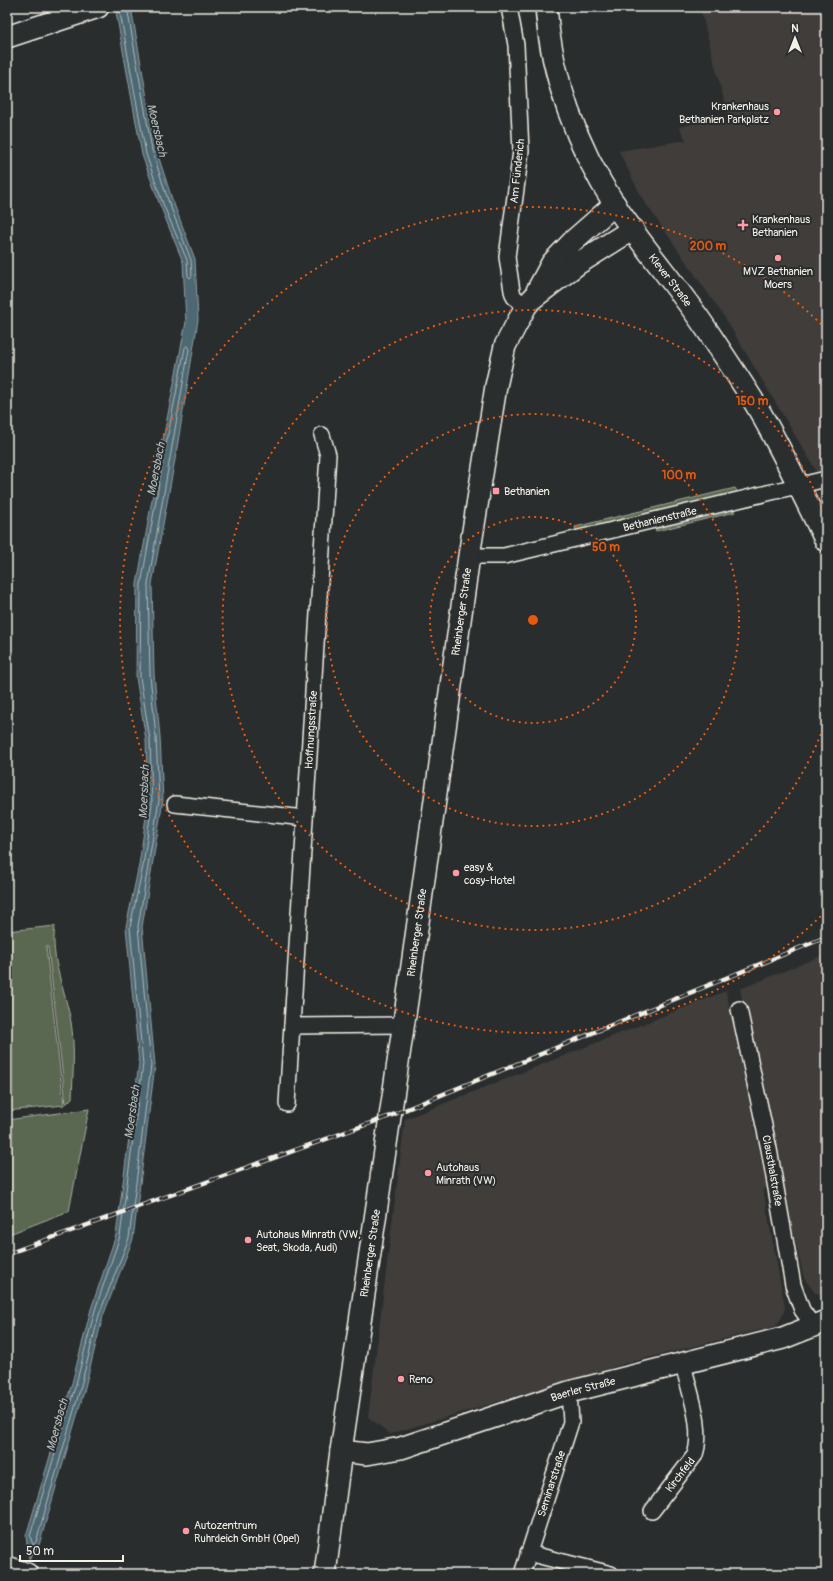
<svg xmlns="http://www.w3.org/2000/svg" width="833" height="1581" font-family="Pangolin,sans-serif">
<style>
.built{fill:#3f3e3b}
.green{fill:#5a6851;stroke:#a7ac9c}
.water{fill:#4d6772;stroke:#909ea1}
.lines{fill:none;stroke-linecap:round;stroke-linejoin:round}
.shore{stroke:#b1bab9;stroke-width:1}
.street-casing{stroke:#f4f1e8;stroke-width:18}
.secondary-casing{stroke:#f4f1e8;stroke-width:24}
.street{stroke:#2a2d2e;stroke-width:15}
.secondary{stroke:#2a2d2e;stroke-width:21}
.rail-casing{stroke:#f4f1e8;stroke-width:4.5}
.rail{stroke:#2a2d2e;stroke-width:3;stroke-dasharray:9;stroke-linecap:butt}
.ring{fill:none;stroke:#e8590c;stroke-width:2;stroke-dasharray:2 4}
.poi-dot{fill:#ff9aa2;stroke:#2a2d2e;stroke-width:1.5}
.labels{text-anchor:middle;stroke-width:4;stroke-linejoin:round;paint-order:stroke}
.poi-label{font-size:11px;fill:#f4f1e8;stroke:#2a2d2e;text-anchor:start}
.street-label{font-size:11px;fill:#f4f1e8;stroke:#2a2d2e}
.water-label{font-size:12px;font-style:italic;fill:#b1bab9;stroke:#2a2d2e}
.centre{fill:#e8590c;stroke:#2a2d2e;stroke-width:2}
.ring-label{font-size:12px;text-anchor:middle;font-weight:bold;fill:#e8590c;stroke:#2a2d2e;stroke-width:4;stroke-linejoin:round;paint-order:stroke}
</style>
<rect width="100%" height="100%" fill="#2a2d2e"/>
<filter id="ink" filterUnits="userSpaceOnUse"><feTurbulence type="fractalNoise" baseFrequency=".025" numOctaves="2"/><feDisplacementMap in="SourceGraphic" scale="8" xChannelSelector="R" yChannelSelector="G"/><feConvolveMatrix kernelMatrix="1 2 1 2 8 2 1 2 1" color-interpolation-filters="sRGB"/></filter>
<g filter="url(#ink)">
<!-- built -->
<path class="built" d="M700 7H826V491L814 467 725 318 642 198 619 151 686 140 679 127 728 116Z
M826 954V1295L815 1293 804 1278 778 1171 740 989Z
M726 991 767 1188 763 1189 785 1307 782 1317 776 1326 627 1363 390 1434 368 1417 405 1119Z"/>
<!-- green -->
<path class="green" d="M735 488 738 493 576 531 575 527Z
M731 508 735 512 656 531 653 526Z
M55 926C50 960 65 989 71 1022 75 1047 73 1073 72 1098L66 1104 48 947H46L64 1105 7 1111V931Z
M89 1109 69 1211 7 1235V1120Z"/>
<!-- water -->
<path class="water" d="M115 7H131L156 149 172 199 195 259 198 320 176 454 152 584 154 674 160 737 163 800 142 927 155 1065 133 1239 103 1316 83 1395 39 1545 29 1559 26 1536 72 1383 91 1309 116 1235 139 1063 126 927 139 865 148 803 146 740 136 677 137 584 160 455 186 322 183 262 160 205 142 155Z"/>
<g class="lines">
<!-- shore -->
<path class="shore" d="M119 7 146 154 163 204 187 260 188 276 190 278 192 276 191 260 168 200 152 150 127 7
M187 346 189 349 148 584 150 675 156 737 159 800 138 927 151 1065 129 1238 99 1315 79 1393 36 1542 33 1545 30 1536 76 1384 95 1310 120 1236 143 1064 130 927 143 866 152 803 150 740 140 677 141 585 164 455 185 348Z"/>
<!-- street casing -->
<g class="street-casing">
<g id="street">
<path d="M509 7 516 45 521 151 507 257 512 291 514 297 526 306"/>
<path id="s1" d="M469 556H504L826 479"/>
<path d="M175 804 305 818"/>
<path id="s2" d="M739 1009 769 1149 793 1285 802 1310 814 1327"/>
<path d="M292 1026 403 1025"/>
<path id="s3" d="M287 1104 328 455 322 435"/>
<path id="s4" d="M652 1511 695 1455C704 1428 689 1391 683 1364"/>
<path d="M528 1553 611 1574"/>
<path id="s5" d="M522 1574 571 1422 569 1392"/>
</g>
</g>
<!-- secondary casing -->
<g class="secondary-casing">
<g id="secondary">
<path id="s6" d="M546 7C551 76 577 147 615 205 644 249 680 289 709 333 725 357 741 381 756 405 782 449 803 496 826 541"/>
<path d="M7 37 98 7"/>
<path d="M537 291 552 263 574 240 615 204"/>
<path id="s7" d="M341 1451 367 1454 401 1448 569 1392 783 1338 826 1321"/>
<path d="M7 1567 27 1574"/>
<path id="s8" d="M325 1574 341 1451 408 994 469 556 496 386 505 346 526 306 532 299 579 263 633 229"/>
</g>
</g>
<!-- street -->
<use href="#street" class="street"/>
<!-- secondary -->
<use href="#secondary" class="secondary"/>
<!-- rail casing -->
<g class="rail-casing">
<path id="rail" d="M7 1254 390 1116 826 937"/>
</g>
<!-- rail -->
<use href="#rail" class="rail"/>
</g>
</g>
<!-- distance rings -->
<g class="ring">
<circle cx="533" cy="620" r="103"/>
<circle cx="533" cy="620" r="206"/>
<path d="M825 723A310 310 0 1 1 825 517"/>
<path d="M825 912A413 413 0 1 1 825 328"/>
</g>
<!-- markers -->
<g class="poi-dot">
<circle cx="777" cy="112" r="4"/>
<path d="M741 219h4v4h4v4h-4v4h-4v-4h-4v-4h4z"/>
<circle cx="778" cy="258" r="4"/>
<rect x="492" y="487" width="8" height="8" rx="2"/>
<circle cx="456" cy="873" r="4"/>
<circle cx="428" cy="1173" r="4"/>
<circle cx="248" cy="1240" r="4"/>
<circle cx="401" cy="1379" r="4"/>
<circle cx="186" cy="1531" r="4"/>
</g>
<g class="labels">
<!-- poi labels -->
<g class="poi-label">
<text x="769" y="110" text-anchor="end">Krankenhaus<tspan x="769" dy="13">Bethanien Parkplatz</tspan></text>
<text x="752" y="223">Krankenhaus<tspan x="752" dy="13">Bethanien</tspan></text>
<text x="778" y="275" text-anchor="middle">MVZ Bethanien<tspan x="778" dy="13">Moers</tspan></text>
<text x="504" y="495">Bethanien</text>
<text x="464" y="871">easy &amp;<tspan x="464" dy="13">cosy-Hotel</tspan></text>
<text x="436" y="1171">Autohaus<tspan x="436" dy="13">Minrath (VW)</tspan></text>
<text x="256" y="1238">Autohaus Minrath (VW,<tspan x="256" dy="13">Seat, Skoda, Audi)</tspan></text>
<text x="409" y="1383">Reno</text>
<text x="194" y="1529">Autozentrum<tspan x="194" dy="13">Ruhrdeich GmbH (Opel)</tspan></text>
</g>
<!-- street labels -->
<g class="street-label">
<text transform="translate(517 171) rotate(-84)" y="4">Am Fünderich</text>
<text dy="4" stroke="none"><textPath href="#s6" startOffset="305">Klever Straße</textPath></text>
<text dy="4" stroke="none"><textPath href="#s1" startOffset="195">Bethanienstraße</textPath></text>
<text dy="4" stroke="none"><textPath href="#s8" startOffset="972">Rheinberger Straße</textPath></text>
<text dy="4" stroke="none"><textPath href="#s3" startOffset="375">Hoffnungsstraße</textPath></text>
<text dy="4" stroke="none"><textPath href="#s8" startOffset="648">Rheinberger Straße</textPath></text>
<text dy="4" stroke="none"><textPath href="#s2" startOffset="165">Clausthalstraße</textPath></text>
<text dy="4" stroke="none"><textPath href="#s8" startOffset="324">Rheinberger Straße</textPath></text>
<text dy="4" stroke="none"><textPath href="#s7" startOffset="252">Baerler Straße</textPath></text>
<text dy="4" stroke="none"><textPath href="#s4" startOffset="46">Kirchfeld</textPath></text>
<text dy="4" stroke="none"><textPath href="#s5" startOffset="95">Seminarstraße</textPath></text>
</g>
<!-- water labels -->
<g class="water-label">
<text transform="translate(157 130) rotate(77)" y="4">Moersbach</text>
<text transform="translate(156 469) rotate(-79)" y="4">Moersbach</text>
<text transform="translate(144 792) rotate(-88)" y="4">Moersbach</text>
<text transform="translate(132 1112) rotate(-82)" y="4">Moersbach</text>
<text transform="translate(57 1425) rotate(-75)" y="4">Moersbach</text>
</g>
</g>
<circle cx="533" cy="620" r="6" class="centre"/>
<g class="ring-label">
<text x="708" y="250">200 m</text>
<text x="752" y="405">150 m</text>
<text x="679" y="479">100 m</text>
<text x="606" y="551">50 m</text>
</g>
<!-- margin -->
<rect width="833" height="1581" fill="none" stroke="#2a2d2e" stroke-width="24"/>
<rect x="12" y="12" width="809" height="1557" fill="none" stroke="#f4f1e8" stroke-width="1.5" filter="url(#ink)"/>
<!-- north arrow -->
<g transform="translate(795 38)" stroke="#2a2d2e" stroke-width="3" paint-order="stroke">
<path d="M0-3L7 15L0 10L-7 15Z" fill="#f4f1e8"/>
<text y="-6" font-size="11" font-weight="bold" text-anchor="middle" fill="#f4f1e8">N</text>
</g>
<!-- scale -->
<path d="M20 1555v6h103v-6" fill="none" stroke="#f4f1e8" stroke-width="2"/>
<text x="26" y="1555" font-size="12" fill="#f4f1e8" stroke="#2a2d2e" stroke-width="3" paint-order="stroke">50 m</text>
</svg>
